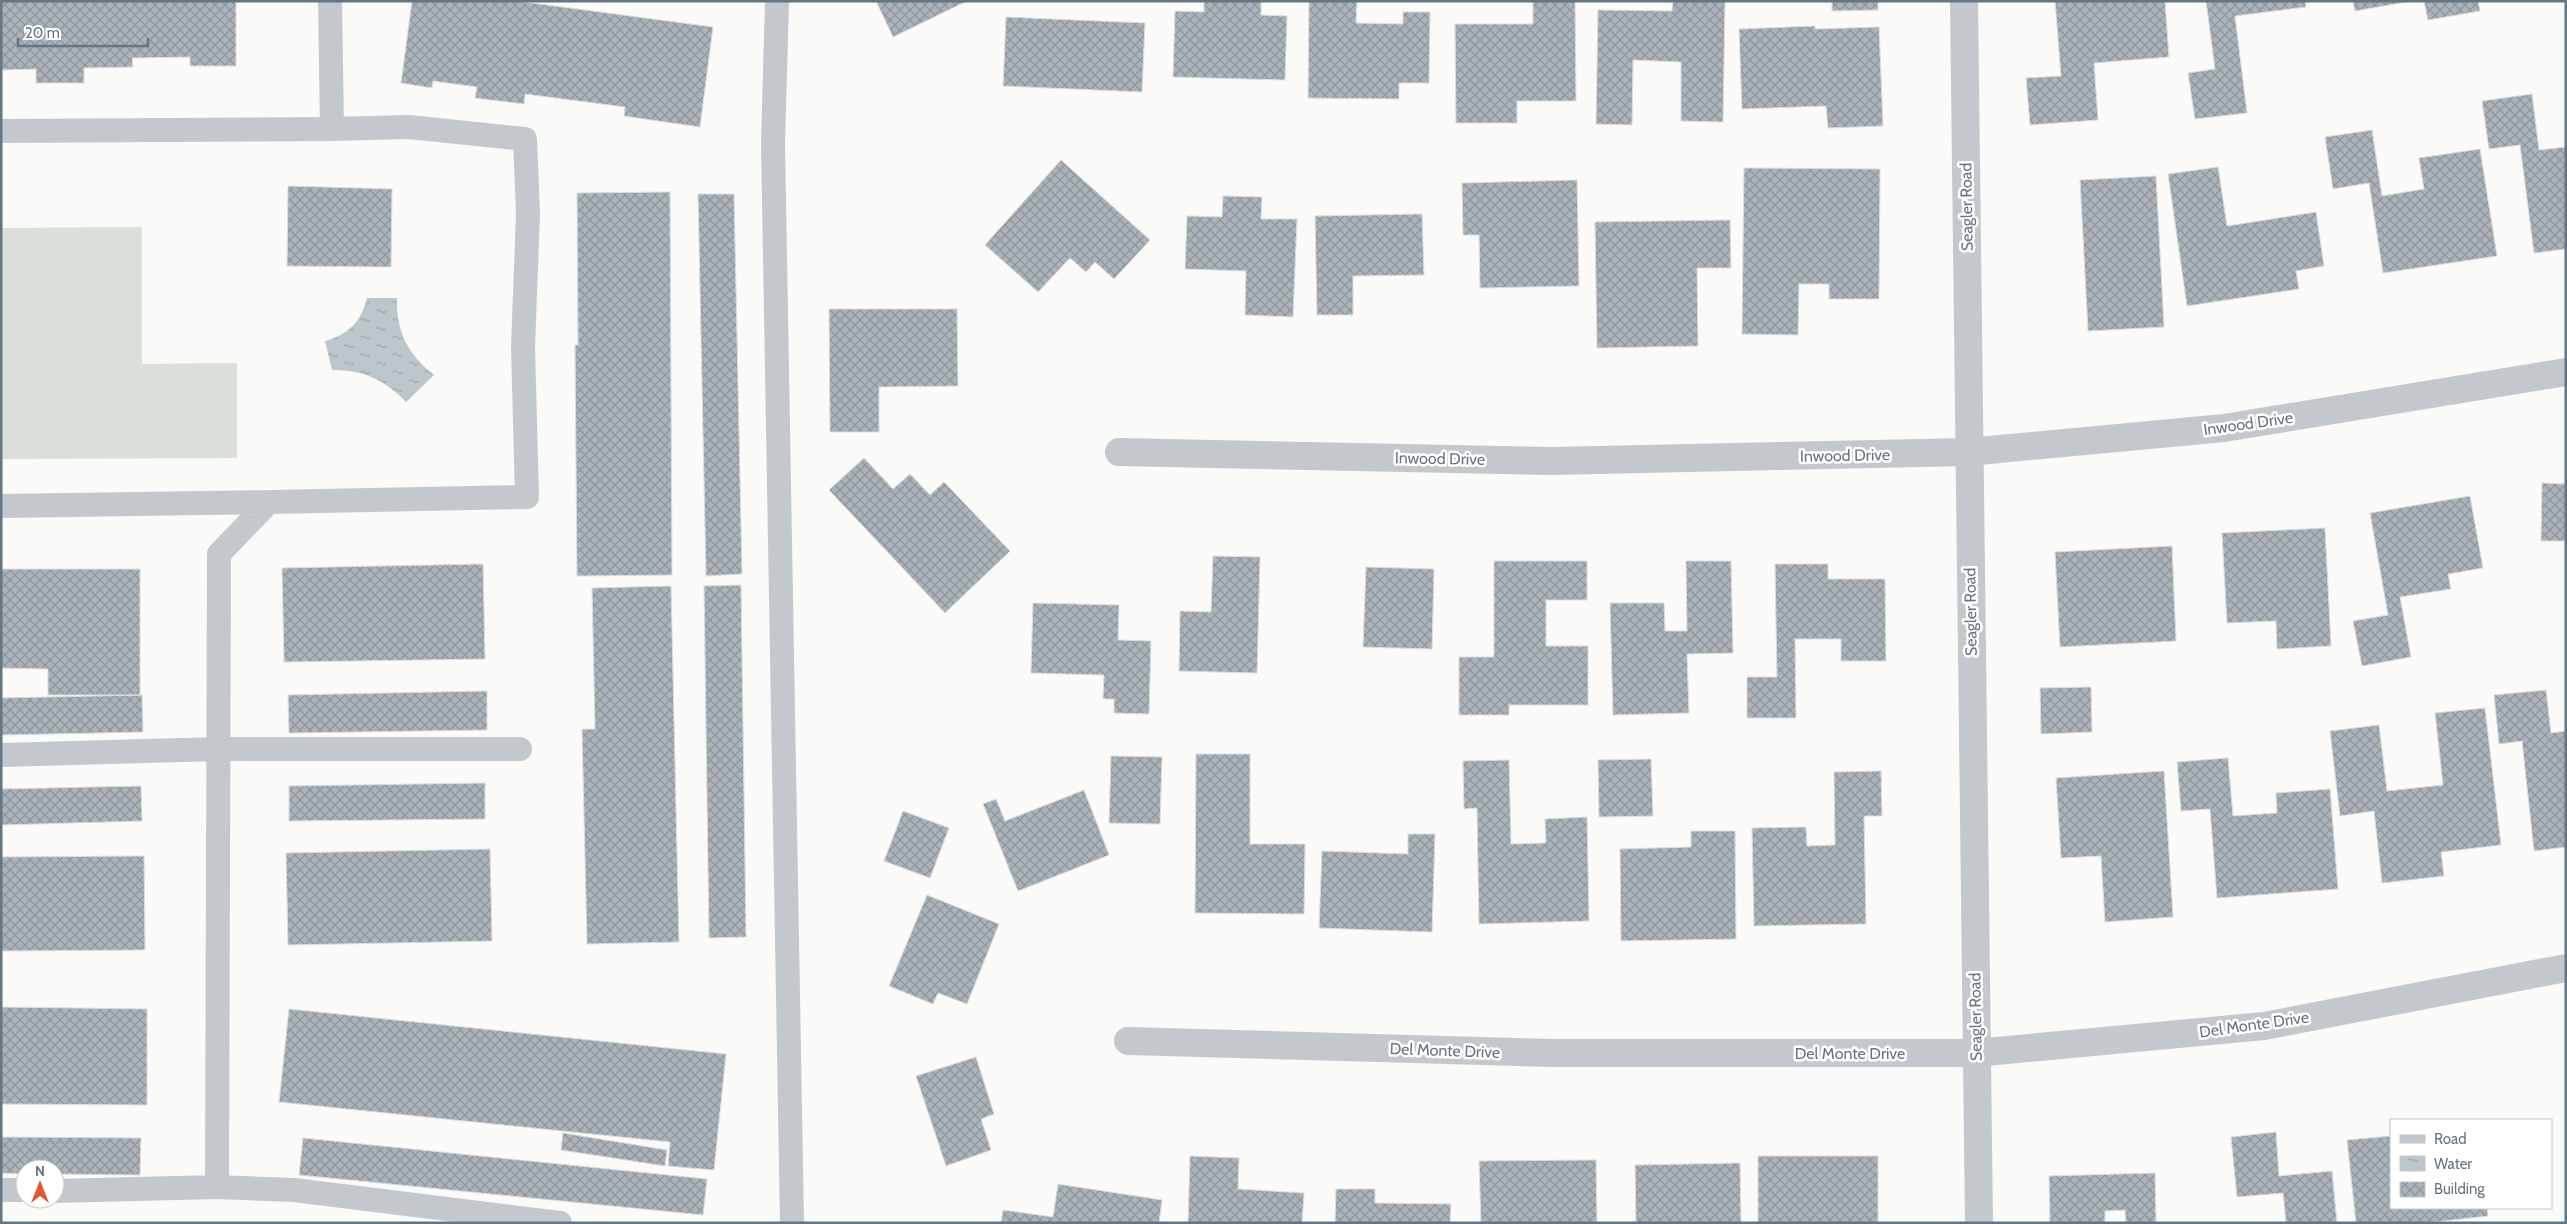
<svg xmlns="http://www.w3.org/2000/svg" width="2567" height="1224" font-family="Cabin,sans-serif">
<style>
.grass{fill:#dadfd7}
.water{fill:url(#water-ripples)}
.building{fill:url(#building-cross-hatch);stroke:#dcdcda}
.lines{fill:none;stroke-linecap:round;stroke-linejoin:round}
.service{stroke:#c3c8cc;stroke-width:24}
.minor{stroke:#c3c8cc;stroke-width:28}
.tertiary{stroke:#c3c8cc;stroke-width:28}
.labels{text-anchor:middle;stroke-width:5;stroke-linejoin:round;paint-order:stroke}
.street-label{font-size:16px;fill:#657683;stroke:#fff}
</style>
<defs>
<pattern id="water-ripples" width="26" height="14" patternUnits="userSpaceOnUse" patternTransform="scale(1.25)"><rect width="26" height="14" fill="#bbc7cb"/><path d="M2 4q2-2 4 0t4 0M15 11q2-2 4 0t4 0" fill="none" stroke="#9ca6aa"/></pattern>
<pattern id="building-cross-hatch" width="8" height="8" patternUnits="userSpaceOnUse" patternTransform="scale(1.25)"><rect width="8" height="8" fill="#aab3b9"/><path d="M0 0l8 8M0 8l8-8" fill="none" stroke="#8e969c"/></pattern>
</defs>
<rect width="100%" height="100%" fill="#fafaf8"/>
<!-- grass -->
<path class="grass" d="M142 227V364L237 363V458L1 459V228Z"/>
<!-- water -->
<path class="water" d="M367 298H397C396 332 408 354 434 375L406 402C384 379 363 370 332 370L325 341C349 334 361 322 367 298Z"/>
<!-- building -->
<path class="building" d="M1 1H236V66H190V57L132 58 133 67 84 68V83H36V69L1 70Z
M412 1H517L713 27 700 127 624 116 625 107 525 94 524 104 475 98 477 87 433 81 432 88 401 83Z
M876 1H967L893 37Z
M1204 1H1261V15L1287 16 1285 80 1173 77 1175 11 1204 12Z
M1309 1H1357L1356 23 1403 24V12H1430L1429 83H1399V99L1308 98Z
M1533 1H1575L1576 101H1517V123H1456L1455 24H1533Z
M1673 1H1725L1723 122 1681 121V62L1633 60 1632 125 1596 124 1598 10 1672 11Z
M1832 1H1878V10L1832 11Z
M2055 1H2165L2169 57 2094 63 2098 120 2030 125 2026 78 2061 76Z
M2206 1H2305L2306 7 2235 16 2247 113 2195 119 2188 73 2215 69Z
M2353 1H2412L2355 11Z
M2424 1H2478L2480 11 2428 20Z
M1006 17 1145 23 1142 92 1003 86Z
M1815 26V29L1879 27 1883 126 1828 128 1826 106 1742 109 1739 29Z
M2532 94 2539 150 2566 147V249L2534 253 2520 145 2489 149 2482 101Z
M2372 130 2382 196 2424 189 2419 158 2480 149 2497 256 2383 273 2369 183 2333 189 2325 137Z
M1061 160 1150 240 1114 279 1095 262 1086 272 1070 258 1038 292 985 245Z
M2218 167 2227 226 2316 212 2324 266 2296 271 2299 289 2187 306 2168 174Z
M1744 168 1880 169 1879 299H1829V284H1799L1798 335 1742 334Z
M2156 176 2164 327 2088 331 2080 180Z
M1577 180 1579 286 1480 288 1479 235H1463L1462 183Z
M288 186 392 189 391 267 287 266Z
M670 192 672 575 577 576 575 345H578L577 193Z
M698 194H734L742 574 706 576Z
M1223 196 1262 197 1261 219H1297L1293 317 1245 315 1246 271 1185 269 1187 216 1222 217Z
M1422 214 1424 275 1353 276V315H1317L1315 216Z
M1730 220 1731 268H1697L1698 346 1597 348 1595 222Z
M829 309H957L958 386 879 387V432H830Z
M864 458 893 489 910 474 930 495 944 482 1010 551 945 613 829 490Z
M2542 483 2566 484V541H2541Z
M2470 496 2483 568 2448 574 2451 589 2400 597 2411 657 2362 666 2353 621 2388 615 2370 513Z
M2325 528 2331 646 2277 649 2276 621 2227 623 2222 533Z
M2172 546 2176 641 2060 647 2055 552Z
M1213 556 1260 557 1257 673 1179 671 1180 611 1211 612Z
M1494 561H1587V600H1546V646H1588V705H1509V715H1459V657H1494Z
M1686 561H1731L1733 653 1687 654 1689 713 1613 715 1610 603H1664L1665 631H1687Z
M483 564 485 659 284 662 282 568Z
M1775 564H1828V579H1885L1886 661H1841V639H1795L1796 718H1747V677H1777Z
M1366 567 1434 569 1432 649 1363 647Z
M1 569H140V695H48V669L1 668Z
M741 585 746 937 709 938 704 586Z
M671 586 679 942 587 944 582 729H595L592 588Z
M1033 603 1119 605 1118 640 1151 641 1149 714 1114 713V699H1103L1104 675 1031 673Z
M2091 687 2092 732 2041 734 2040 688Z
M2546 690 2551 733 2566 731V847L2534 851 2522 741 2499 744 2494 695Z
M487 691V730L289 733 288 695Z
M142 695 143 732 1 735V698Z
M2485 708 2501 845 2441 852 2444 876 2382 883 2374 811 2340 816 2330 731 2379 725 2387 791 2443 785 2435 713Z
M1196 754H1250V844H1305L1304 914 1195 913Z
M1111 756 1162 757 1160 824 1109 823Z
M2228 758 2233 816 2277 813 2276 793 2330 789 2338 889 2217 898 2210 809 2181 811 2177 762Z
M1651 759 1653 816 1599 817 1598 760Z
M1509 760 1511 844 1546 843 1545 819 1587 817 1589 921 1479 924 1477 808 1464 809 1463 761Z
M1881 771 1882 816H1864L1866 924 1754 926 1752 828 1806 827 1807 846 1835 845 1834 772Z
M2164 771 2173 917 2105 922 2101 856 2061 858 2056 778Z
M485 783V819L289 821V786Z
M141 786 142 821 1 825V789Z
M1084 790 1109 855 1018 891 983 804 996 799 1005 821Z
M903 811 949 828 930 878 884 861Z
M1691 831H1735L1736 939 1621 941 1620 849 1691 847Z
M1408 834H1435L1432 932 1319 928 1322 851 1408 854Z
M490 849 492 941 288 945 286 853Z
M144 856 145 950 1 951V857Z
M927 895 999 924 967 1004 938 993 933 1004 889 986Z
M1 1007 147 1009V1105L1 1104Z
M289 1009 726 1054 714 1170 668 1166 670 1142 279 1102Z
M976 1057 994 1114 981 1119 991 1150 946 1166 916 1076Z
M2276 1132 2279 1176 2332 1171 2337 1223H2286L2283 1193 2237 1197 2231 1137Z
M563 1133 667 1150 665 1166 561 1150Z
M2391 1136V1208H2487L2488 1216 2425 1223H2356L2347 1140Z
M1 1137 141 1138 140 1175 55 1174V1169H25V1174L1 1173Z
M303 1138 707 1179 703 1215 299 1175Z
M1190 1156 1239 1158 1238 1189 1304 1193 1302 1223H1188Z
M1758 1156H1878V1223H1758Z
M1596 1160 1597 1223H1481L1479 1161Z
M1740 1163 1741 1223H1636L1635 1165Z
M2155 1173 2156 1223H2126L2125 1210 2105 1211V1223H2050L2049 1176Z
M1058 1184 1162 1200 1159 1223H1001L1003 1210 1053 1217Z
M1336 1189H1375V1203L1451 1204 1450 1223H1335Z"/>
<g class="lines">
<!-- service -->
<path class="service" d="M777 1 773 143 792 1223
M1 131 332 129 330 1
M1 506 269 502
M1 755 218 749H520
M217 1187 219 554 269 502 527 497 523 347 528 214 525 139 409 127 332 129
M1 1190H25
M55 1191 217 1187 294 1190 560 1223"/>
<!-- minor -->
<path class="minor" d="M1119 452 1552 461 1968 452 2224 428 2566 372
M1128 1041 1552 1053H1975L2264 1026 2566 968"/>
<!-- tertiary -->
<path class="tertiary" d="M1964 1 1979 1223"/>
</g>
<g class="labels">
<!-- street labels -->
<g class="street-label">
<text transform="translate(1966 207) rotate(-91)" y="6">Seagler Road</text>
<text transform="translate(2248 423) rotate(-8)" y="6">Inwood Drive</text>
<text transform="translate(1845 455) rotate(-1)" y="6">Inwood Drive</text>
<text transform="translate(1440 458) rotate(1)" y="6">Inwood Drive</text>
<text transform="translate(1970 612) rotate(-91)" y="6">Seagler Road</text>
<text transform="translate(1975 1017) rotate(-91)" y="6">Seagler Road</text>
<text transform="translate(2254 1024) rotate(-8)" y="6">Del Monte Drive</text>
<text transform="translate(1445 1050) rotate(2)" y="6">Del Monte Drive</text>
<text x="1850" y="1059">Del Monte Drive</text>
</g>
</g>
<!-- border -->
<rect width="2567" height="1224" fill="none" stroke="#657683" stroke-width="5"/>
<!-- legend -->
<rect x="2390" y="1119" width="162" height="90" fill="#ffffff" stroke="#c1c8cd"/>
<rect x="2400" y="1135" width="25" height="8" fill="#c3c8cc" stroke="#c1c8cd"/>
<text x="2434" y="1144" font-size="15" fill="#657683">Road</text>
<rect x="2400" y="1156" width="25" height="15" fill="url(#water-ripples)" stroke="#c1c8cd"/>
<text x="2434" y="1169" font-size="15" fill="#657683">Water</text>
<rect x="2400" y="1182" width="25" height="15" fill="url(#building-cross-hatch)" stroke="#c1c8cd"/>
<text x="2434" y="1194" font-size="15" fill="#657683">Building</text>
<!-- north arrow -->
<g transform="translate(40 1184)"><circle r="24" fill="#ffffff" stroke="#c1c8cd"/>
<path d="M0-4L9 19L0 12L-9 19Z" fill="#e4572e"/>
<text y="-8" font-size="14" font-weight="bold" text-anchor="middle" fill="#657683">N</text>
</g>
<!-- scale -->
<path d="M18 38v8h130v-8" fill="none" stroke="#657683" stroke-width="2.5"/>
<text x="25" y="38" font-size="15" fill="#657683" stroke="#ffffff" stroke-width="4" paint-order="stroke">20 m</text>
</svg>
